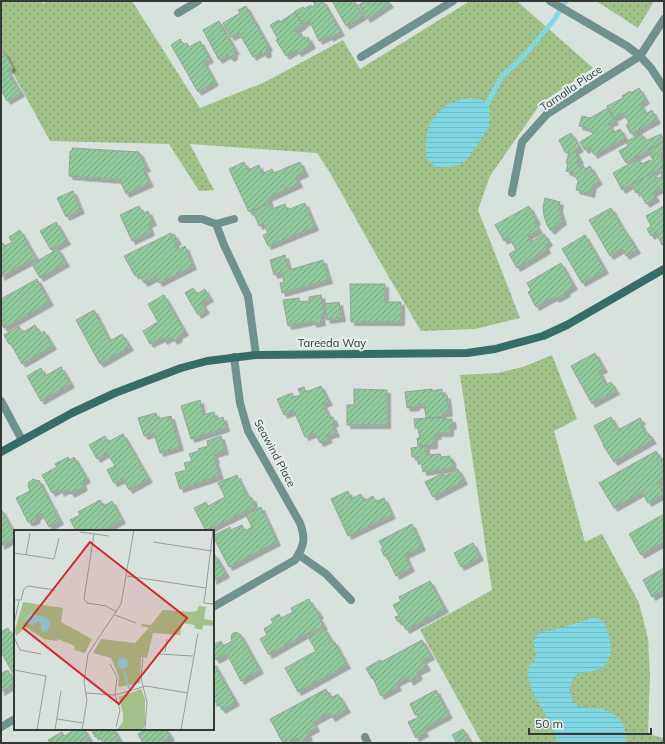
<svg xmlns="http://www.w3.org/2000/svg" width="665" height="744" font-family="Mulish,sans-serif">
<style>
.grass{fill:url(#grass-dots)}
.water{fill:url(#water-rules)}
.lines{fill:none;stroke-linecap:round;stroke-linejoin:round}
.stream{stroke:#80d8e4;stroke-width:5}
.building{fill:url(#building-hatch);stroke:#99a19a;filter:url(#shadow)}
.street{stroke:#70928e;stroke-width:8}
.secondary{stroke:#366d68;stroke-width:8}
.labels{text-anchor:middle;stroke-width:4;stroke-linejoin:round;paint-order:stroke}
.street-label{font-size:11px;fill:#343937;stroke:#e4efeb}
.inset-river{fill:none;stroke:#80d8e4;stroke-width:2}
.inset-road{fill:none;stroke:#969e9b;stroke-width:1}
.view{fill:#d62828;fill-opacity:0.15;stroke:#d62828;stroke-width:2}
.inset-edge{fill:none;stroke:#343937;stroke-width:2}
</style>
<defs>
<pattern id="grass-dots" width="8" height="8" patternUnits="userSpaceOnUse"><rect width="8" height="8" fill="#a1c189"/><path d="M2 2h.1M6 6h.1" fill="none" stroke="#849e71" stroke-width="1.8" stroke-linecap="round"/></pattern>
<pattern id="water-rules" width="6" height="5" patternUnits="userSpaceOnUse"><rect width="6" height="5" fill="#80d8e4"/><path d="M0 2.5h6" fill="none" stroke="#6fbac4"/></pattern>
<pattern id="building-hatch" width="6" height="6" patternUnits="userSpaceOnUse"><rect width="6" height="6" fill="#90c99c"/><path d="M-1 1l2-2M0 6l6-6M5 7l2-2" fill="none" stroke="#76a480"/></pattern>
<filter id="shadow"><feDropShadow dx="3.5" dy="3.5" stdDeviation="0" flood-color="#0004"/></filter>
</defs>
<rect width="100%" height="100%" fill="#d7e2dd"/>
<!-- grass -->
<path class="grass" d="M1 1H41L43 4 48 1H132L200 108 265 82 343 40 360 69 470 1H517L593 68 541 103 490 176 478 210 520 318 475 329 421 331 383 267 329 171 317 153 190 144 214 190 199 191 169 144 50 141 1 51Z
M596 1H654L638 28Z
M552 355 577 419 554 431 585 542 602 534 639 603 648 639 650 674 648 734 664 738V743H482L420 630 492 590 460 375 498 373 523 367Z"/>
<!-- water -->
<path class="water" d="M471 98 483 100 487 104 490 110 489 127 466 161 457 166 436 168 426 157C426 149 425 137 428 129 436 109 451 100 471 98Z
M595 617 605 623 610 640 611 653 607 663 598 670 577 674 571 682 570 691 572 701 579 707 604 709 615 715 623 724 627 739 625 743H557C552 715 528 698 527 667L534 662 536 655 533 642 539 632 554 630Z"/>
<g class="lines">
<!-- stream -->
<path class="stream" d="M487 104 502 76 522 58 554 20 566 1"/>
</g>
<!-- building -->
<path class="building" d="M313 1H323L341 32 330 38 329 36 319 41 309 20 303 24 295 11 303 7 304 9 311 5 312 7 315 5Z
M332 1H354L363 16 346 26Z
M365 1H388L390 4 367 19 359 5Z
M246 6 269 47 267 48 268 53 265 55 261 52 253 57 239 33 231 37 223 23 240 13 238 10Z
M295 12 303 25 297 29V30L295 31 298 35 301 33 304 39 308 37 312 45 298 53 296 50 286 56 276 40 278 39 270 25 279 20 280 22Z
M219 21 236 51H234V56L231 58 227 55 219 60 203 30Z
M180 39 184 45 187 43 189 47 200 41 210 59 204 62 215 82 198 92 171 45Z
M4 52 13 68 8 71 21 93 7 101 1 90V54Z
M639 88 646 100 640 104 646 114 652 110 657 120 631 134 626 125 629 123 623 113 614 118 607 106 623 98 622 96 630 91 631 93Z
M608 108 615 121 609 124 613 133 620 129 625 138 594 155 590 147 585 150 580 142 593 134 590 129 579 126 582 116 590 118Z
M571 133 580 148 575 151 580 160 577 162 580 167 583 165 585 169 590 166 599 181 593 185 591 194 576 190 578 181 573 172 572 173 566 171 568 163H566L569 153 565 152 559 140Z
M641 133 645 141 661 134 664 141 626 163 619 151 628 146 626 142Z
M663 142 664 151 659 154 664 166 622 190 613 173 638 159 642 164 650 160V162L653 160 648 151Z
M72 148 139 152 147 168 143 169 150 183 126 194 120 180 69 176 70 151H72Z
M244 162 248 170 259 165 262 174 272 169 274 173 300 162 305 173 296 177 299 184 268 198 270 203 249 212 229 169Z
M664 167V187L653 193 656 198 646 204 639 191 636 193 632 185 653 172 657 179 662 176 659 170Z
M73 191 81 210 66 217 57 198Z
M545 198 560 202 559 208 563 221 551 231 547 225 544 216 543 207Z
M269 203 272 209 285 204 287 210 305 203 315 227 268 246 263 235 268 233 264 224 259 226 253 211Z
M139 206 143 214 148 211 153 222 148 224 151 232 132 241 120 215Z
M529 206 537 221 535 223 539 230 528 236 531 242 544 234 549 242 545 245 547 250 517 268 509 254 516 250 509 238 504 241 495 225Z
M664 206V244L662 245 656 233 651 236 647 229 651 226 646 216Z
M611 208 627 235H628L637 250 626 256 622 249 610 256 589 220Z
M56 222 67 241 51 250 40 231Z
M20 230 36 258 1 277V244L3 243 5 246 12 242 9 237Z
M171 233 172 235 174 234 178 241 175 242 176 244 175 245 177 250 185 246 193 266 159 283 156 277 144 283 139 274 135 276 124 256Z
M585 235 605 270 582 283 562 249Z
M58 249 66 263 40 278 32 264Z
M285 255 289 270 323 260 329 280 282 293 280 283 284 282 282 273 274 275 270 260Z
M561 263 574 286 566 291 567 293 556 299 554 297 536 307 528 292 531 290 527 283Z
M37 279 50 302 4 328 1 323V299Z
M350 284H385V302H401V322H351Z
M193 288 197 294 205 289 210 298 202 303 206 310 198 315 185 293Z
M164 295 185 332 178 336 179 338 174 341 171 337 164 341 162 338 150 344 143 331 158 322 148 304Z
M321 295 325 315H321L322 322 313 324V321L288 326 283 300 299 298 300 302 309 301V297Z
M339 302 342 318 327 320 324 304Z
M94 310 110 341 122 334 130 347 100 364 76 320Z
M35 325 40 334 44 331 53 346 22 364 11 344H9L4 335 19 326 22 333Z
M595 353 604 369 599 371 606 385 611 382 616 391 592 404 571 366Z
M61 367 71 384 41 401 27 376 41 368 45 376Z
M321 386 329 402 323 404 330 418 333 417 335 423 332 424 336 433 327 436 329 439 320 443 315 433 305 437 294 411 284 415 277 399 292 393 294 397 301 395 298 389 304 387 306 392Z
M354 389 387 390V425H347V405H354Z
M432 389V391L442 389V396L447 395 449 413H443V417L426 418 424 404 416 405V407L407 408 405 392Z
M200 400 203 415 214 412 216 419 223 417 226 428 191 439 181 406Z
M156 413 158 419 171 416 180 447 160 453 154 433 144 436 138 418Z
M443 417V419H452L453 426H450V433H437L438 436H434V445L418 446 417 438H420L418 428H415L414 419Z
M611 417 618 430 640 418 642 421 640 422 646 434 648 433 653 440 614 462 603 445H604L594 426Z
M123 434 149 479 129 490 123 479 114 483 107 470 115 466 107 453 97 459 89 445 105 436 108 442Z
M221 436 225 451 214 454 216 460 215 461 220 476 180 489 175 473 186 470 184 463 192 461 189 454 199 451 198 449 208 446 207 441Z
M426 446V455L440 454 441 457 450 456V459H452L453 468 423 472 422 464H418V457H412L411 448Z
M656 451 661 460 664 458V479L658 482 664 494 648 503 642 492 614 508 599 483Z
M68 457 70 460 74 457 87 479 82 482 84 487 71 494 68 489 61 493 59 489 52 493 42 475 57 467 55 464Z
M458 469 464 481 433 497 425 482 443 473 445 476Z
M237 475 247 496 252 498 254 502V507L206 531 194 508 206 502 208 506 225 497 218 483Z
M33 479 38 481 39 480 60 521 49 527 42 514 37 516 36 520 32 522H28L16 498 30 491 28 485 29 482Z
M348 491 351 499 361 494 364 501 373 496 376 502 384 498 392 515 348 536 331 499Z
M100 500 104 506 112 501 122 520 102 531H76L70 520 80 515 78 512Z
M261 507 277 542 229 567 213 536 230 527 231 530 242 525 245 531 252 527 246 515Z
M1 509 15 534V538L1 546Z
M664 514V542L641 555 629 534Z
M412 524 422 547 405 555 411 568 396 576 386 555 384 556 381 549 383 548 379 541Z
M473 543 480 557 461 567 454 553Z
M215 555 226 574 213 581V556Z
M664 568V590L652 597 643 580Z
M430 581 445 609 406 630 401 620 398 622 395 617 399 616 393 605 401 601 399 597Z
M309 599 314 609 316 608 320 615 318 616 324 626 309 634 308 633 269 655 260 639 267 635 264 629 273 623 271 619 279 614 281 618 293 612 291 608Z
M8 628 12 636 15 634V677L1 652V632Z
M324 628 332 642 334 641 347 665 298 692 285 668 316 651 308 637Z
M235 632 240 634 260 670 241 681 227 654 216 660 213 655V645L221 641 223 646 232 641 231 638 232 634Z
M422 640 431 656 423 660 427 667 417 672 419 676 410 682 408 677 396 683 398 687 381 696 373 678 372 679 366 668 380 660 381 662Z
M213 662 236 702 222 710 217 701 213 703Z
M8 670 15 684 1 692V672L2 673Z
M326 689 331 698 338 694 347 709 332 718 329 713 313 722 316 728 307 733 309 737 300 743 297 738 288 743H283L270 719Z
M436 690 449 715 423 729 425 733 416 738 408 722 419 717 418 714 415 715 410 704Z
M76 729H84L90 740 89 741 91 743H50L48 740 62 732 64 736Z
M91 729H114L121 743H103L98 735 95 737Z
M142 729H166L171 737 160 743H143L138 734 143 731Z
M463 729 471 743H455L456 742 452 735Z"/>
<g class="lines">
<!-- street -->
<path class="street" d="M550 1 627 46 640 56 651 68 664 88
M178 13 198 1
M361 57 453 1
M512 193 522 142 547 114 640 56 664 19
M182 219H202L216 224 234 219
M216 224 224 245 248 296 256 355
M1 401 22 440
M299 555 326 574 351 600
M213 607 295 560C304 546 306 539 300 523L248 431 240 403 234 357
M1 727 15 719
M365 737 368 743"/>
<!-- secondary -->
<path class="secondary" d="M1 452 72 413 115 393 181 368 207 361 256 355 467 353 495 349 543 336 567 325 664 269"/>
</g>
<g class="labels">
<!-- street labels -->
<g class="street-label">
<text transform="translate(571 88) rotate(-34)" y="4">Tarnalla Place</text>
<text x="332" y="347">Tareeda Way</text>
<text transform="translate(275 453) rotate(62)" y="4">Seawind Place</text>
</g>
</g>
<!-- overview -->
<g transform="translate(14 530)">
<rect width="200" height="200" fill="#d7e2dd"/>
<path d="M9 72 49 78 47 92 78 109 71 123 60 120 61 116 44 109 43 111 30 109 12 97 2 106 1 100ZM185 76 192 77 190 89 200 91V96L189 95 188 100 180 98 181 95 168 93 166 105 139 103 133 128 127 127 126 153 104 157 105 147 97 128 79 123 87 109 121 113 135 98 127 96 128 94 137 95 149 80 178 82 183 81ZM127 159 131 169V195L128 200H103L109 192V184L105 167Z" fill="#a1c189"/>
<path d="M17 83 33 88 37 93 33 102 27 101V94L24 91 18 95 14 94 12 88ZM103.5 133a5.5 5.5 0 1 1 11 0a5.5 5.5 0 1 1-11 0Z" fill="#80d8e4"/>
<path class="inset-river" d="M110 140 115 159"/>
<path class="inset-road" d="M66 2 95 6M80 4 70 69 73 73 92 76 103 82M139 12 198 21M0 23 40 29 45 8M12 25 16 3M113 46 192 58 199 0M192 58 190 73 200 74M0 70H7L10 59 14 56 41 60M101 85 122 93M0 94 5 71M0 107 6 120 27 124M151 122 153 109M145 124 179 126M129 128 127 148 133 172 131 200M96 134 103 147 101 165 106 180 102 197M0 140 32 146 23 200M72 163 101 165 132 156 174 163M43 189 69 193M41 200 47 161M68 200 73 170 70 152 74 124 107 74 120 0M167 200 184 103"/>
<path class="view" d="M76 12 173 88 105 174 9 98Z"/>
<rect width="200" height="200" class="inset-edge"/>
</g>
<!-- border -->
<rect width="665" height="744" fill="none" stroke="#343937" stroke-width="4"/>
<!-- scale -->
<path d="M529 728v6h122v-6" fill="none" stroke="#343937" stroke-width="2"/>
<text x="535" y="728" font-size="12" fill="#343937" stroke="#e4efeb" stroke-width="3" paint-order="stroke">50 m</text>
</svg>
